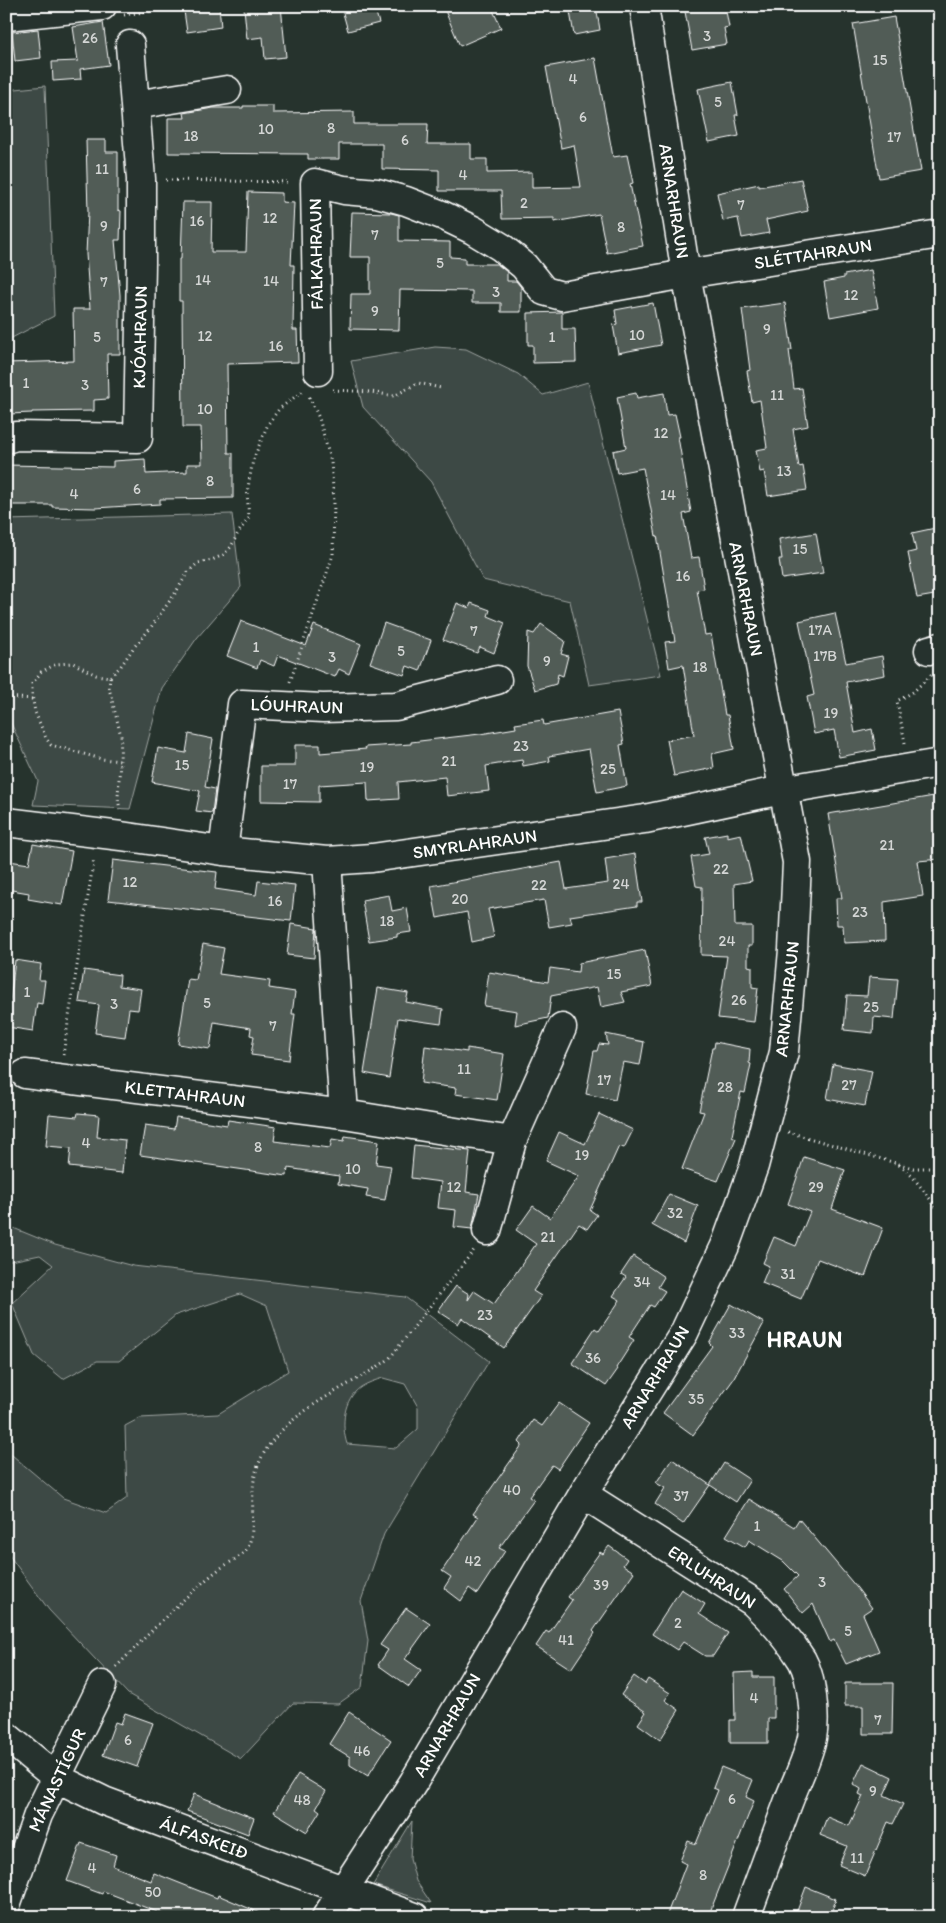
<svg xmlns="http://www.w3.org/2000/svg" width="946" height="1923" font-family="Itim,sans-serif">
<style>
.green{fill:#3e4944;stroke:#9ea4a2;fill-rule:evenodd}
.building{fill:#515c57;stroke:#fff}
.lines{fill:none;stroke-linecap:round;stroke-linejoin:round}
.street-casing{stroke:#fff;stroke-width:31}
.secondary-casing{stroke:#fff;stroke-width:31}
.path{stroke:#fff;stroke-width:3;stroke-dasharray:1 4;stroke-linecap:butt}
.street{stroke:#26332d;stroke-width:28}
.secondary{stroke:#26332d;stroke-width:28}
.labels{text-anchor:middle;stroke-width:4;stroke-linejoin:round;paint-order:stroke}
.number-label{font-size:15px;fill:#d4d6d5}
.street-label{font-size:18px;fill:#fff;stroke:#26332d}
.district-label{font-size:22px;font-weight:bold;letter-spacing:1px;fill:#fff;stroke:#26332d}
</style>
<rect width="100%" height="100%" fill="#26332d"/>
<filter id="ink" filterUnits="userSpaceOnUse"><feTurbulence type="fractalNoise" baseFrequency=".02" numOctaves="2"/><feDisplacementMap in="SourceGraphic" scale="10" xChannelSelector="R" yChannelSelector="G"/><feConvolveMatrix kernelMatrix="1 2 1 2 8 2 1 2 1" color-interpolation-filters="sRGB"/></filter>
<g filter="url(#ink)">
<!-- green -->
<path class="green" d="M45 86 54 316 6 341V90Z
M435 347 466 349 518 374 543 395 588 382 661 675 589 685 570 601 483 580 431 482 363 407 351 361Z
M232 514 241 587 197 638 162 688 130 809 33 805 38 781 9 719 6 718V520Z
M6 1225 55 1245 133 1266 405 1297 489 1361 384 1534 361 1601 368 1641 362 1687 338 1704 293 1703 241 1759 128 1694 49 1610 6 1551V1450L63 1498 106 1513 127 1498 125 1426 140 1418 218 1414 288 1371 267 1306 240 1294 176 1315 119 1361H97L63 1379 34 1355 12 1303 53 1265 40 1255 6 1262ZM383 1378 405 1384 418 1407V1429L396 1448 347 1444C341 1425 343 1399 361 1387 367 1383 376 1380 383 1378Z
M412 1821 410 1859 416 1881 431 1903 373 1885Z"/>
<!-- building -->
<path class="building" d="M267 6H281L286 57 265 59 263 37 247 39 244 8Z
M341 6H374L379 23 348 31Z
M443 6H491L501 28 460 46Z
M569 6H596L600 30 574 35Z
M684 6H725L729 27 724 28 727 44 692 50Z
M219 7 221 27 187 32 184 11Z
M894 17 921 171 879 178 853 24Z
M103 22 109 65 80 69 81 79 53 81 52 62 78 61 73 27Z
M38 29 41 58 15 61 12 32Z
M595 58 613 157 627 155 633 183 630 184 643 246 607 253 599 214 554 222V218L502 219 501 191H439V170L382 169V144H339V159H308V154L168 153V118H185L184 113 213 108H243V106H273V113L354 112V124H428L427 144H471V159H487V173L532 172V188L581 187 574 145 561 148 546 67Z
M732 82 738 115H735L739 136 709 142 698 89Z
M86 140H106V152H118V210L121 211 120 240H115L120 295V354H107L108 399 94 400V411L32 412V413L9 414V407H6V363L74 361 73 309H90L86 254 88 212Z
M801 179 808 211 766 220 769 233 742 238 738 218 723 221 717 193 759 184V187Z
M248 192 282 193V202L294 203 291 265H294L293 330H297L298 362 227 364 228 453H233V498L160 499V504L95 508 52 507V505H6V465L113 467V461L145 459 146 474 187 472V464H202L201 427H183L182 301H179V259H181L183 202H212L211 252H246Z
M352 212 391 213 399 215V241L450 242V257L465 258V264H497L507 272V281H516L521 287V312H501V303H472V291L400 290 399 330 350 329 351 294H370V257H350Z
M871 270 878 308 830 317 824 282 844 278V275Z
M653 303 661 345 618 353 613 325 617 324 615 310Z
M785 303 792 350H789L794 389 802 388 808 426 793 429 799 467 803 466 807 490 768 496 764 471 760 472 756 450 767 448 760 400 752 402 747 371 750 370 742 309Z
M562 312V329H575L576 362 533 363V345H528V313Z
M636 393 637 398 664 393 667 415 675 414 680 437H678L691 512 683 514 691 558 699 557 704 589 697 590 705 635 711 634 725 715H728L734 749 712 754 714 768 674 776 667 740 694 735 683 665 669 668 665 642 675 641 657 535 656 536 643 468 617 473 613 451 626 448 617 397Z
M940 527V594L917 598 908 553 916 551 912 533Z
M816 533 823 573 782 579 779 559H782L779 539Z
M457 603 469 608 471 603 490 610 488 616 505 623 494 653 480 647 477 653 443 640Z
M835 613 846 663 882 656 885 675 846 682 855 733 872 729 876 750 839 757 834 730 814 734 807 697 814 695 799 621Z
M241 621 306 646 314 625 361 644 349 674 339 669 335 677 278 655 274 666 260 660 257 668 227 656Z
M384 623 431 640 420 671 407 666 404 675 370 663Z
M541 624 565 641 561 654 568 656 563 676 558 674 556 684 535 690 527 666 528 632 534 634Z
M618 712 624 744 620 745 627 786 597 792 589 749 549 756 550 761 523 766 522 760 486 766 489 791 447 796 445 777 398 782 399 799 368 801 367 782 319 785V802L261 801V766H295V745H320V753L366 749 365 747 411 744V742L480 734 516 728 515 724 543 720 544 725Z
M189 734 213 739 205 787 215 789 212 813 196 811 200 791 152 782 158 748 186 753Z
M934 796 940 830V859L918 861 923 896 884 902 885 941 844 943 843 925H837L836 898H842L828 814Z
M727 833V837L741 834 752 881 734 884 735 926H752V946H748V966L752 967V987L758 988 754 1022 718 1018 727 956 701 955 702 887 696 886 691 857 709 854 705 837Z
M33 844 72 851 62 905 28 899 29 893 6 889 9 861 29 864Z
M635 854 642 902H637V906L570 916 572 923 549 927 544 900 488 909 494 937 472 942 467 912 437 918 431 886 561 862 566 889 608 883 605 859Z
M113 860 217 872 215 889 256 895 258 881 295 885 291 921 108 900Z
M389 895 392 911 407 908 411 932 397 934V937L369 941 362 900Z
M291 924 316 928 314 958 287 955Z
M203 944 224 948 219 974 270 981 269 988 295 992 292 1014H295L289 1060 251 1055 254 1036 250 1035 251 1028 214 1022 210 1049 178 1044 188 979 196 980Z
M645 950 652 986 621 992 625 1002 601 1007 597 987 551 996 548 1018 515 1025 517 1011 484 1006 489 972 548 982 550 968 578 972 579 963Z
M15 960 41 964 39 980H45L42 1004 37 1003 33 1031 7 1027Z
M84 970 120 975 119 986 141 989 138 1010 129 1009 125 1037 95 1033 99 1005 79 1002Z
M869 977 898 979 894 1019 874 1017 873 1033 844 1030 847 995 867 996Z
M378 988 408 993 406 1002 443 1009 441 1024 398 1018 389 1078 364 1073Z
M606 1034 644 1042 640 1065 623 1062 615 1100 586 1094 594 1051H597L599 1044 608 1045Z
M715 1042 750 1049 749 1063 751 1064 745 1093 741 1092 732 1136 736 1138 718 1181 682 1169 704 1112 699 1111 712 1048H714Z
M425 1046 467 1052V1048L504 1054 497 1100 455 1094 456 1088 421 1083Z
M833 1064 872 1071 865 1106 827 1099Z
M78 1113 99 1115 97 1137 125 1140 122 1173 69 1167 71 1148 46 1146 49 1114 77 1117Z
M599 1114 633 1130 624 1148 619 1146 590 1210 597 1215 587 1229 579 1224 533 1291 541 1296 504 1348 462 1318 458 1324 438 1311 456 1286 469 1294 468 1300 474 1291 494 1304 536 1244 516 1230 533 1206 550 1218 579 1176 546 1161 559 1132 585 1144Z
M176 1117 227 1125 228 1120 276 1127 274 1141 330 1148 332 1139 344 1141 345 1136 379 1141 376 1164 391 1166 385 1200 366 1197 368 1189 338 1184 339 1176 288 1168 287 1176 140 1155 145 1125 174 1129Z
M414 1145 470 1151 466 1192 479 1194 472 1229 454 1227 456 1210 438 1208 441 1182 411 1178Z
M804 1157 845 1170 832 1209 883 1228 865 1277 818 1259 801 1299 762 1283 769 1266 763 1263 774 1237 796 1246 810 1212 788 1204Z
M669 1194 698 1206 684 1243 652 1225Z
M633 1256 664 1277 658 1287 665 1291 654 1307 650 1305 629 1337 634 1340 616 1368 618 1369 606 1386 572 1363 595 1328 599 1331 620 1300 613 1296 626 1277 621 1274Z
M731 1304 764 1323 733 1380 693 1435 663 1413 712 1346 709 1343Z
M559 1403 589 1423 558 1469 552 1465 529 1497 534 1500 499 1548 505 1551 477 1594 469 1588 461 1601 444 1588 451 1577 442 1571 478 1517 473 1514 522 1445 519 1442 533 1420 542 1426Z
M672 1459 710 1485 683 1524 655 1504 665 1488 656 1483Z
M724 1463 750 1480 736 1502 710 1485Z
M749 1499 794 1527 799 1519 857 1588 872 1608 863 1614 879 1651 846 1664 834 1640 830 1642 813 1604 803 1613 784 1589 798 1576 783 1561 749 1540 745 1547 726 1536Z
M609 1546 627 1559 623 1565 634 1572 593 1631 595 1633 571 1669 536 1646 546 1631 549 1633 572 1600 568 1597 600 1552 603 1554Z
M681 1589 705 1604 699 1614 728 1633 713 1656H705L683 1642 677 1650 652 1634Z
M406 1608 430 1624 405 1659 421 1670 409 1687 378 1665 388 1650 380 1645Z
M753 1672V1677H774V1718H768V1743H730V1720H735L734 1673Z
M634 1676 645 1684 648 1679 670 1693 665 1700 679 1710 660 1740 638 1724 646 1712 621 1695Z
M845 1683H893L892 1734H863V1706H845Z
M349 1712 391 1740 368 1776 350 1765V1757L329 1744Z
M125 1713 153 1723 137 1767 103 1755 115 1722 121 1724Z
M863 1763 892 1777 884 1795 903 1804 893 1824 888 1822 865 1876 839 1865 847 1846 820 1835 827 1817 849 1826 863 1796 859 1794 861 1789 853 1784Z
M721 1767 753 1780 746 1797 754 1801 708 1917H666L686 1864 680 1861 688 1841 696 1844 718 1790 713 1788Z
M298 1774 326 1791 316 1808 320 1811 307 1832 274 1812Z
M194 1794 254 1818 248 1834 187 1811Z
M81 1843 116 1855 113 1866 151 1881 154 1873 217 1898 218 1895 269 1917H170L103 1891 102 1894 67 1881Z
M806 1887 836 1899 830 1917H814L797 1911Z"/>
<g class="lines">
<!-- street casing -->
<g class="street-casing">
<path id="street" d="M135 105 227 90
M318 371 315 183 344 190 377 193 406 201 442 215 473 230 501 247 524 266 544 291 562 296 686 274 940 234
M6 439 16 436 138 438 141 263V179L130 45
M929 650 940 647
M6 822 121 836 223 851 327 861 372 858 645 819 782 790 940 763
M223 851 242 704 323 708 396 706 497 680
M25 1074 344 1114 327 861
M344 1114 512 1141
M487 1231 512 1141 562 1028
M583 1494 753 1602C771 1619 789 1639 802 1660 812 1678 816 1718 812 1738 807 1761 796 1781 788 1803 774 1841 760 1879 746 1917
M6 1736 57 1778 104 1801 415 1917
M6 1905 38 1815 102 1685
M326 1917 413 1783 583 1494 684 1333 725 1246 754 1166 784 1052 793 950 797 862 686 274 644 6"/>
</g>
<!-- secondary casing -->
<g class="secondary-casing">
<path id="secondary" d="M6 16 102 6"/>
</g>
<!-- path -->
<path class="path" d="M124 15 183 6
M166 180 290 182
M333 390 371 392 394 396 418 383 441 388
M110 677 109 688 121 736 120 761
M290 682 333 555 334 502 331 462 319 418 308 394
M6 697 32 699
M905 743 897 701 913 692 931 675
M120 810 118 798 120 761 102 759 51 745 46 738 35 712 32 695V684L41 672 56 664 73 663 96 675 110 677 121 666 134 647 149 630 176 592 188 572 198 563 212 560 223 555 231 547 238 533 249 518 247 493 253 460 268 424 279 409 304 390
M63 1055 94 858
M788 1132 913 1168H940
M899 1165 913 1177 940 1212
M116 1667C149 1634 181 1599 218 1570 227 1563 243 1557 248 1547 256 1530 250 1496 255 1475 270 1416 344 1391 389 1359L474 1250"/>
<!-- street -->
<use href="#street" class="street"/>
<!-- secondary -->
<use href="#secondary" class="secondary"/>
</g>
</g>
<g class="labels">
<!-- number labels -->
<g class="number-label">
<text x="707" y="41">3</text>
<text x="90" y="43">26</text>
<text x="880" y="65">15</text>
<text x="573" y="84">4</text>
<text x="718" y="107">5</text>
<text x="583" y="122">6</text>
<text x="331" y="133">8</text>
<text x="266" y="134">10</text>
<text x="191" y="141">18</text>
<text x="894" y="142">17</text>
<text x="405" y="145">6</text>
<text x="102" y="174">11</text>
<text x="463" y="180">4</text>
<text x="524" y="208">2</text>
<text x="741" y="210">7</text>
<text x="270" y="223">12</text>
<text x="197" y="226">16</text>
<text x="104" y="231">9</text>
<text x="621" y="232">8</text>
<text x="375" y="240">7</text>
<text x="440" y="268">5</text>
<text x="203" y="285">14</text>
<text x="271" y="286">14</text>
<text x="104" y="287">7</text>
<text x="496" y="297">3</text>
<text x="851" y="300">12</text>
<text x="375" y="316">9</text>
<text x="767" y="334">9</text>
<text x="637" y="340">10</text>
<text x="205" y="341">12</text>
<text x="97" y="342">5</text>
<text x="552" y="342">1</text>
<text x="276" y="351">16</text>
<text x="26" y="388">1</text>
<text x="85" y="390">3</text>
<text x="777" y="400">11</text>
<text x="205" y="414">10</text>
<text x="661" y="438">12</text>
<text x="784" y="476">13</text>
<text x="210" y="486">8</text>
<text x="137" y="494">6</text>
<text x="74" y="499">4</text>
<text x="668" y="500">14</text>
<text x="800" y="554">15</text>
<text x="683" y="581">16</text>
<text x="820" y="635">17A</text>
<text x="474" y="636">7</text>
<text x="256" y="652">1</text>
<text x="401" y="656">5</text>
<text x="825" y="661">17B</text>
<text x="332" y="662">3</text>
<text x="547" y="666">9</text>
<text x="700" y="672">18</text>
<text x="831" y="718">19</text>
<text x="521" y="751">23</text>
<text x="449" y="766">21</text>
<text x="182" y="770">15</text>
<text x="367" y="772">19</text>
<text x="608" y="774">25</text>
<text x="290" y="789">17</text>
<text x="887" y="850">21</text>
<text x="721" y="874">22</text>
<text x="130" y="887">12</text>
<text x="621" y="889">24</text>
<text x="539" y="890">22</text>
<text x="460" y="904">20</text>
<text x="275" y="906">16</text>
<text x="860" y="917">23</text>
<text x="387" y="926">18</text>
<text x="727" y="946">24</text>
<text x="614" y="979">15</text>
<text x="27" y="997">1</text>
<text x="739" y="1005">26</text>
<text x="207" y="1008">5</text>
<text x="114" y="1009">3</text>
<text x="871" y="1012">25</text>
<text x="273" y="1031">7</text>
<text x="464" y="1074">11</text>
<text x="604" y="1085">17</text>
<text x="849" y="1090">27</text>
<text x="725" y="1092">28</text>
<text x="86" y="1148">4</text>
<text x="258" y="1152">8</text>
<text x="582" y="1160">19</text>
<text x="353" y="1174">10</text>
<text x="454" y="1192">12</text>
<text x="816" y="1192">29</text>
<text x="675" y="1218">32</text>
<text x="548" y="1242">21</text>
<text x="788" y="1279">31</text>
<text x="642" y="1287">34</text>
<text x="485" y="1320">23</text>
<text x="737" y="1338">33</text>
<text x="593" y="1363">36</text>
<text x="696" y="1404">35</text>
<text x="512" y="1495">40</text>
<text x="681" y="1501">37</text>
<text x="757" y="1531">1</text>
<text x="473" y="1566">42</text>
<text x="822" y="1587">3</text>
<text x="601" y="1590">39</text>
<text x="678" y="1628">2</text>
<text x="848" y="1636">5</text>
<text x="566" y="1645">41</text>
<text x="754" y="1703">4</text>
<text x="878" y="1725">7</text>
<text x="128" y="1745">6</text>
<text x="362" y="1756">46</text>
<text x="873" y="1796">9</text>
<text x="732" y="1804">6</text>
<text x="302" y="1805">48</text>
<text x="857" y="1863">11</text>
<text x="92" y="1873">4</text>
<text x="703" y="1880">8</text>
<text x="153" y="1897">50</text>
</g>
<!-- street labels -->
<g class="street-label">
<text transform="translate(674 201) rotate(81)" y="6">ARNARHRAUN</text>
<text transform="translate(316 254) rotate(-91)" y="6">FÁLKAHRAUN</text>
<text transform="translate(813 254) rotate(-9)" y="6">SLÉTTAHRAUN</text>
<text transform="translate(140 337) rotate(-89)" y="6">KJÓAHRAUN</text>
<text transform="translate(746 599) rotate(79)" y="6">ARNARHRAUN</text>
<text transform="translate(297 706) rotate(2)" y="6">LÓUHRAUN</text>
<text transform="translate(475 844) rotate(-8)" y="6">SMYRLAHRAUN</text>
<text transform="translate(787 999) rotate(-84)" y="6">ARNARHRAUN</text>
<text transform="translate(185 1094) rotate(7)" y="6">KLETTAHRAUN</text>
<text transform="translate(655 1377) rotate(-59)" y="6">ARNARHRAUN</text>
<text transform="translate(712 1577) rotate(33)" y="6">ERLUHRAUN</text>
<text transform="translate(447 1725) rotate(-60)" y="6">ARNARHRAUN</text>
<text transform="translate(57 1780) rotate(-65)" y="6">MÁNASTÍGUR</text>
<text transform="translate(204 1838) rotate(20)" y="6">ÁLFASKEIÐ</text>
</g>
<!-- district labels -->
<g class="district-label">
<text x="805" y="1347">HRAUN</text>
</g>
</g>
<!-- margin -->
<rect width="946" height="1923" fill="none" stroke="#26332d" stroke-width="25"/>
<rect x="12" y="12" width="921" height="1898" fill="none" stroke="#fff" stroke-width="2" filter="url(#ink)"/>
</svg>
